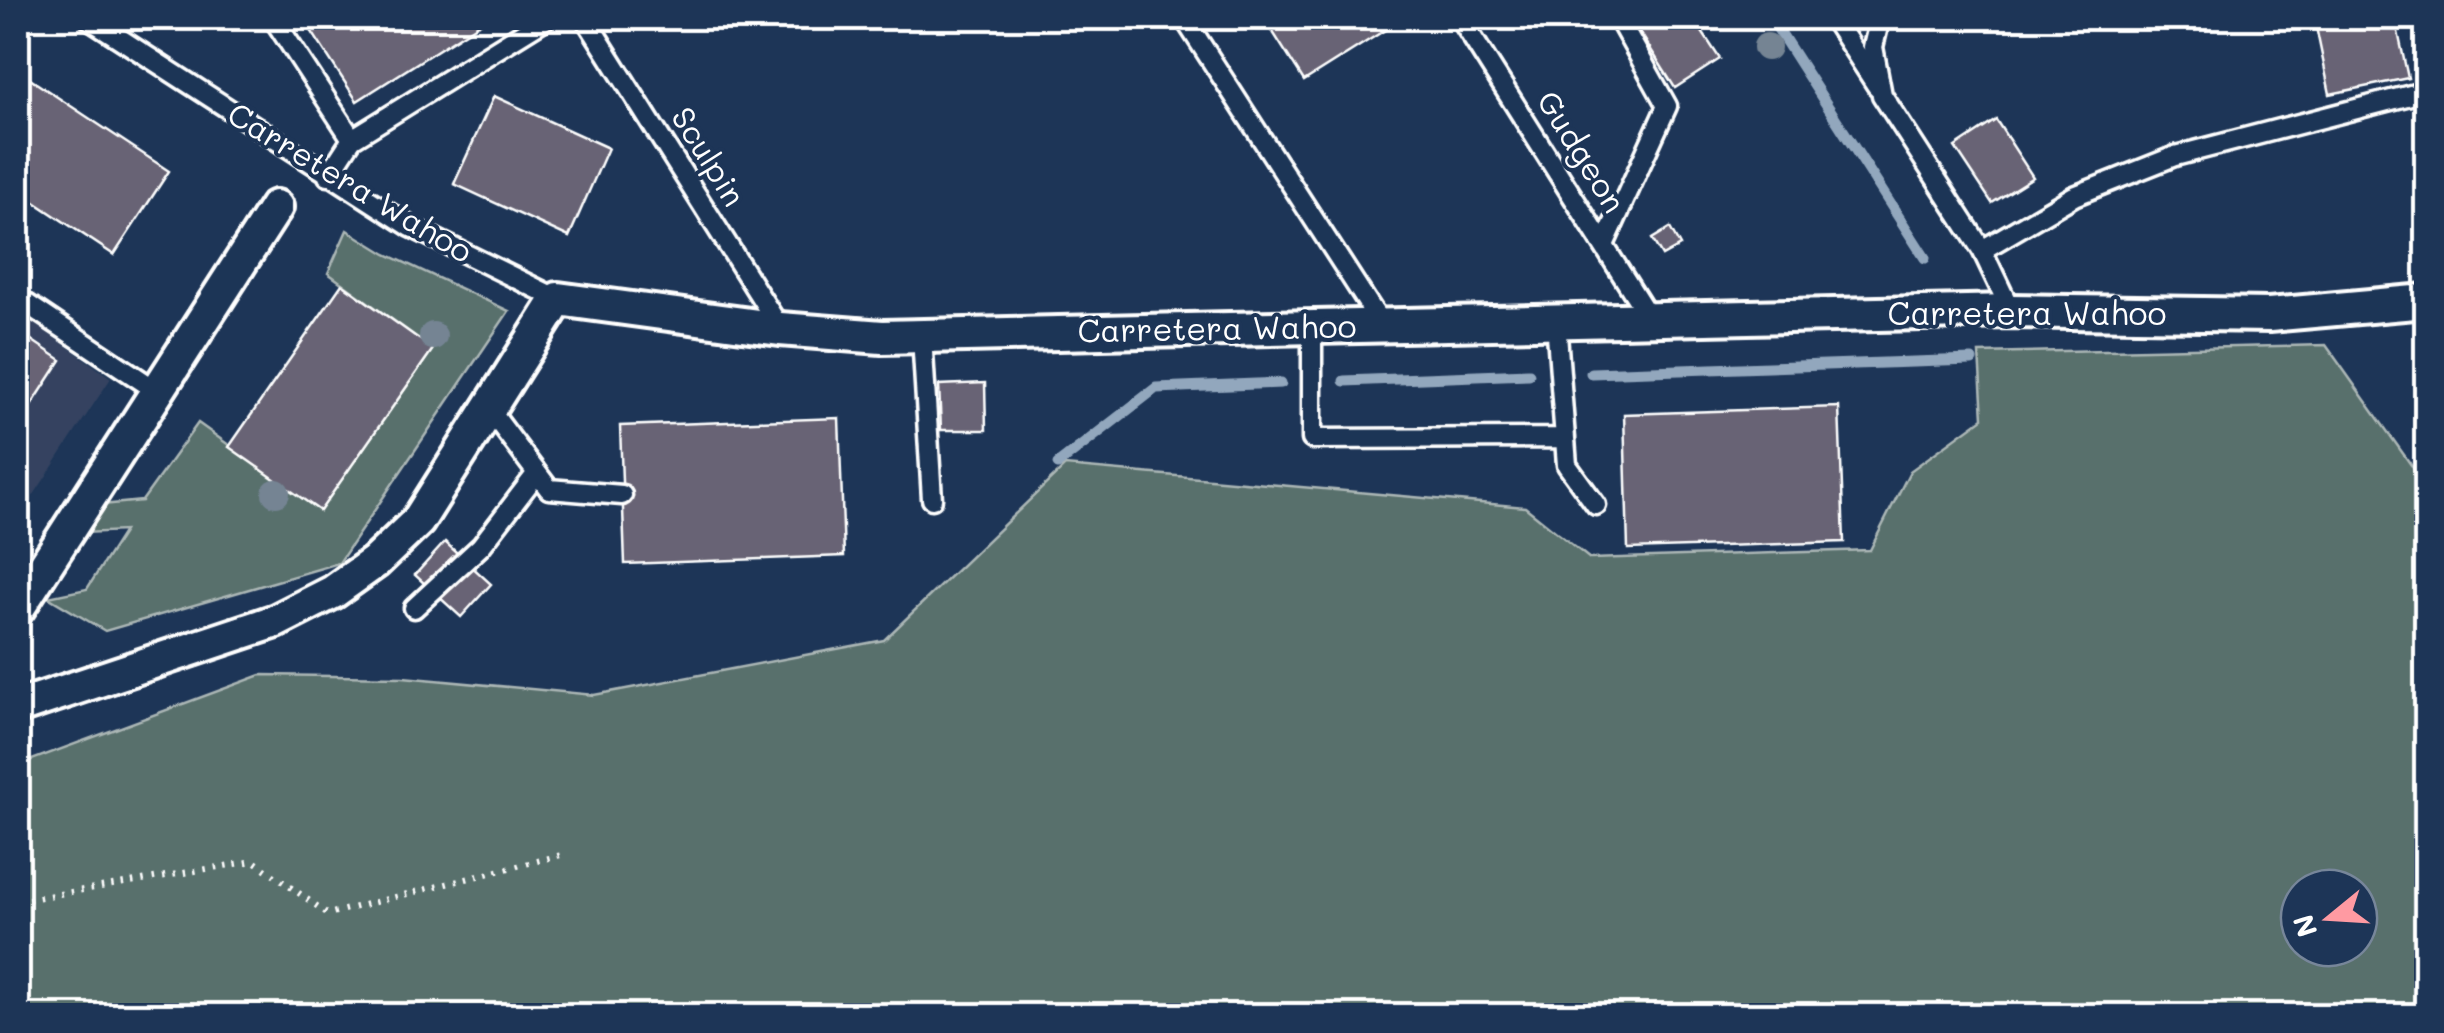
<svg xmlns="http://www.w3.org/2000/svg" width="2444" height="1033" font-family="Mali,sans-serif">
<style>
.built{fill:#344360}
.green{fill:#586f6c;stroke:#acb7b6;stroke-width:2.5;fill-rule:evenodd}
.lines{fill:none;stroke-linecap:round;stroke-linejoin:round}
.stream{stroke:#92a7bd;stroke-width:11}
.building{fill:#686474;stroke:#fff;stroke-width:2.5}
.lane-casing{stroke:#fff;stroke-width:25}
.street-casing{stroke:#fff;stroke-width:40}
.path{stroke:#fff;stroke-width:6;stroke-dasharray:2.5 8;stroke-linecap:butt}
.lane{stroke:#1d3557;stroke-width:18}
.street{stroke:#1d3557;stroke-width:32}
.tree{fill:#748493}
.labels{text-anchor:middle;stroke-width:8;stroke-linejoin:round;paint-order:stroke}
.street-label{font-size:32px;fill:#fff;stroke:#1d3557}
</style>
<rect width="100%" height="100%" fill="#1d3557"/>
<filter id="ink" filterUnits="userSpaceOnUse"><feTurbulence type="fractalNoise" baseFrequency=".01" numOctaves="2"/><feDisplacementMap in="SourceGraphic" scale="20" xChannelSelector="R" yChannelSelector="G"/><feConvolveMatrix kernelMatrix="1 2 1 2 8 2 1 2 1" color-interpolation-filters="sRGB"/></filter>
<g filter="url(#ink)">
<!-- built -->
<path class="built" d="M18 311 111 378 18 519Z"/>
<!-- green -->
<path class="green" d="M347 230 386 254 509 311 339 563 105 631 48 597 87 589 124 531 84 533 102 505 142 501 198 423 320 510 433 349 328 273Z
M2326 345 2426 486V1015H18V765L261 675 403 677 594 695 884 640 1065 466 1525 507 1590 559 1870 550 1910 471 1983 418 1979 353ZM2299 888H2359V948H2299Z"/>
<g class="lines">
<!-- stream -->
<path class="stream" d="M1771 18 1925 258
M1591 373 1972 360
M1344 381 1529 374
M1058 464 1156 388 1281 383"/>
</g>
<!-- building -->
<path class="building" d="M303 18H488L357 101Z
M1264 18H1404L1304 81Z
M1631 18H1693L1720 59 1675 88Z
M2362 18H2395L2408 78 2330 94 2316 27Z
M18 71 169 171 114 255 18 191Z
M494 96 608 148 569 237 454 184Z
M1996 120 2033 177 1992 203 1955 147Z
M1670 228 1680 246 1662 256 1652 239Z
M342 284 433 349 320 511 229 447Z
M18 331 61 360 18 426Z
M985 383 986 430H941L939 385Z
M1839 407 1844 542 1628 549 1624 414Z
M839 418 844 556 625 564 620 426Z
M445 542 491 584 461 617 415 575Z"/>
<g class="lines">
<!-- lane casing -->
<g class="lane-casing">
<path id="lane" d="M88 18 411 227 558 299
M273 18 352 139
M585 18 780 328
M1184 18 1382 325
M1460 18 1650 319
M1833 18 1877 86
M1880 18 1873 47 1882 95 1982 250
M328 176 352 139 547 18
M1604 245 1667 106 1618 18
M18 298 157 391
M2011 311 1982 250 2074 196 2175 156 2426 91
M1556 321 1567 465 1596 505
M1312 327V439L1565 438
M922 336 932 499
M489 409 549 489 622 495
M414 608 481 546 537 473"/>
</g>
<!-- street casing -->
<g class="street-casing">
<path id="street" d="M18 608 276 207
M18 707 276 621 333 592 375 562 418 521 558 299 780 329 882 337 2011 311 2269 315 2426 301"/>
</g>
<!-- path -->
<path class="path" d="M18 901 254 861 328 914 565 854"/>
<!-- lane -->
<use href="#lane" class="lane"/>
<!-- street -->
<use href="#street" class="street"/>
</g>
<!-- trees -->
<g class="tree">
<circle cx="1767" cy="47" r="14"/>
<circle cx="433" cy="336" r="14"/>
<circle cx="276" cy="493" r="14"/>
</g>
</g>
<g class="labels">
<!-- street labels -->
<g class="street-label">
<text transform="translate(1581 152) rotate(58)" y="11">Gudgeon</text>
<text transform="translate(708 157) rotate(58)" y="11">Sculpin</text>
<text transform="translate(350 183) rotate(31)" y="11">Carretera Wahoo</text>
<text x="2027" y="325">Carretera Wahoo</text>
<text transform="translate(1217 329) rotate(-1)" y="11">Carretera Wahoo</text>
</g>
</g>
<!-- margin -->
<rect width="2444" height="1033" fill="none" stroke="#1d3557" stroke-width="60"/>
<rect x="30" y="30" width="2384" height="973" fill="none" stroke="#fff" stroke-width="4" filter="url(#ink)"/>
<!-- north arrow -->
<g transform="translate(2329 918) rotate(252)"><circle r="48" fill="#1d3557" stroke="#77869a" stroke-width="2.5"/>
<path d="M0-8L18 38L0 25L-18 38Z" fill="#ff9aa2"/>
<text y="-15" font-size="28" font-weight="bold" text-anchor="middle" fill="#ffffff">N</text>
</g>
</svg>
